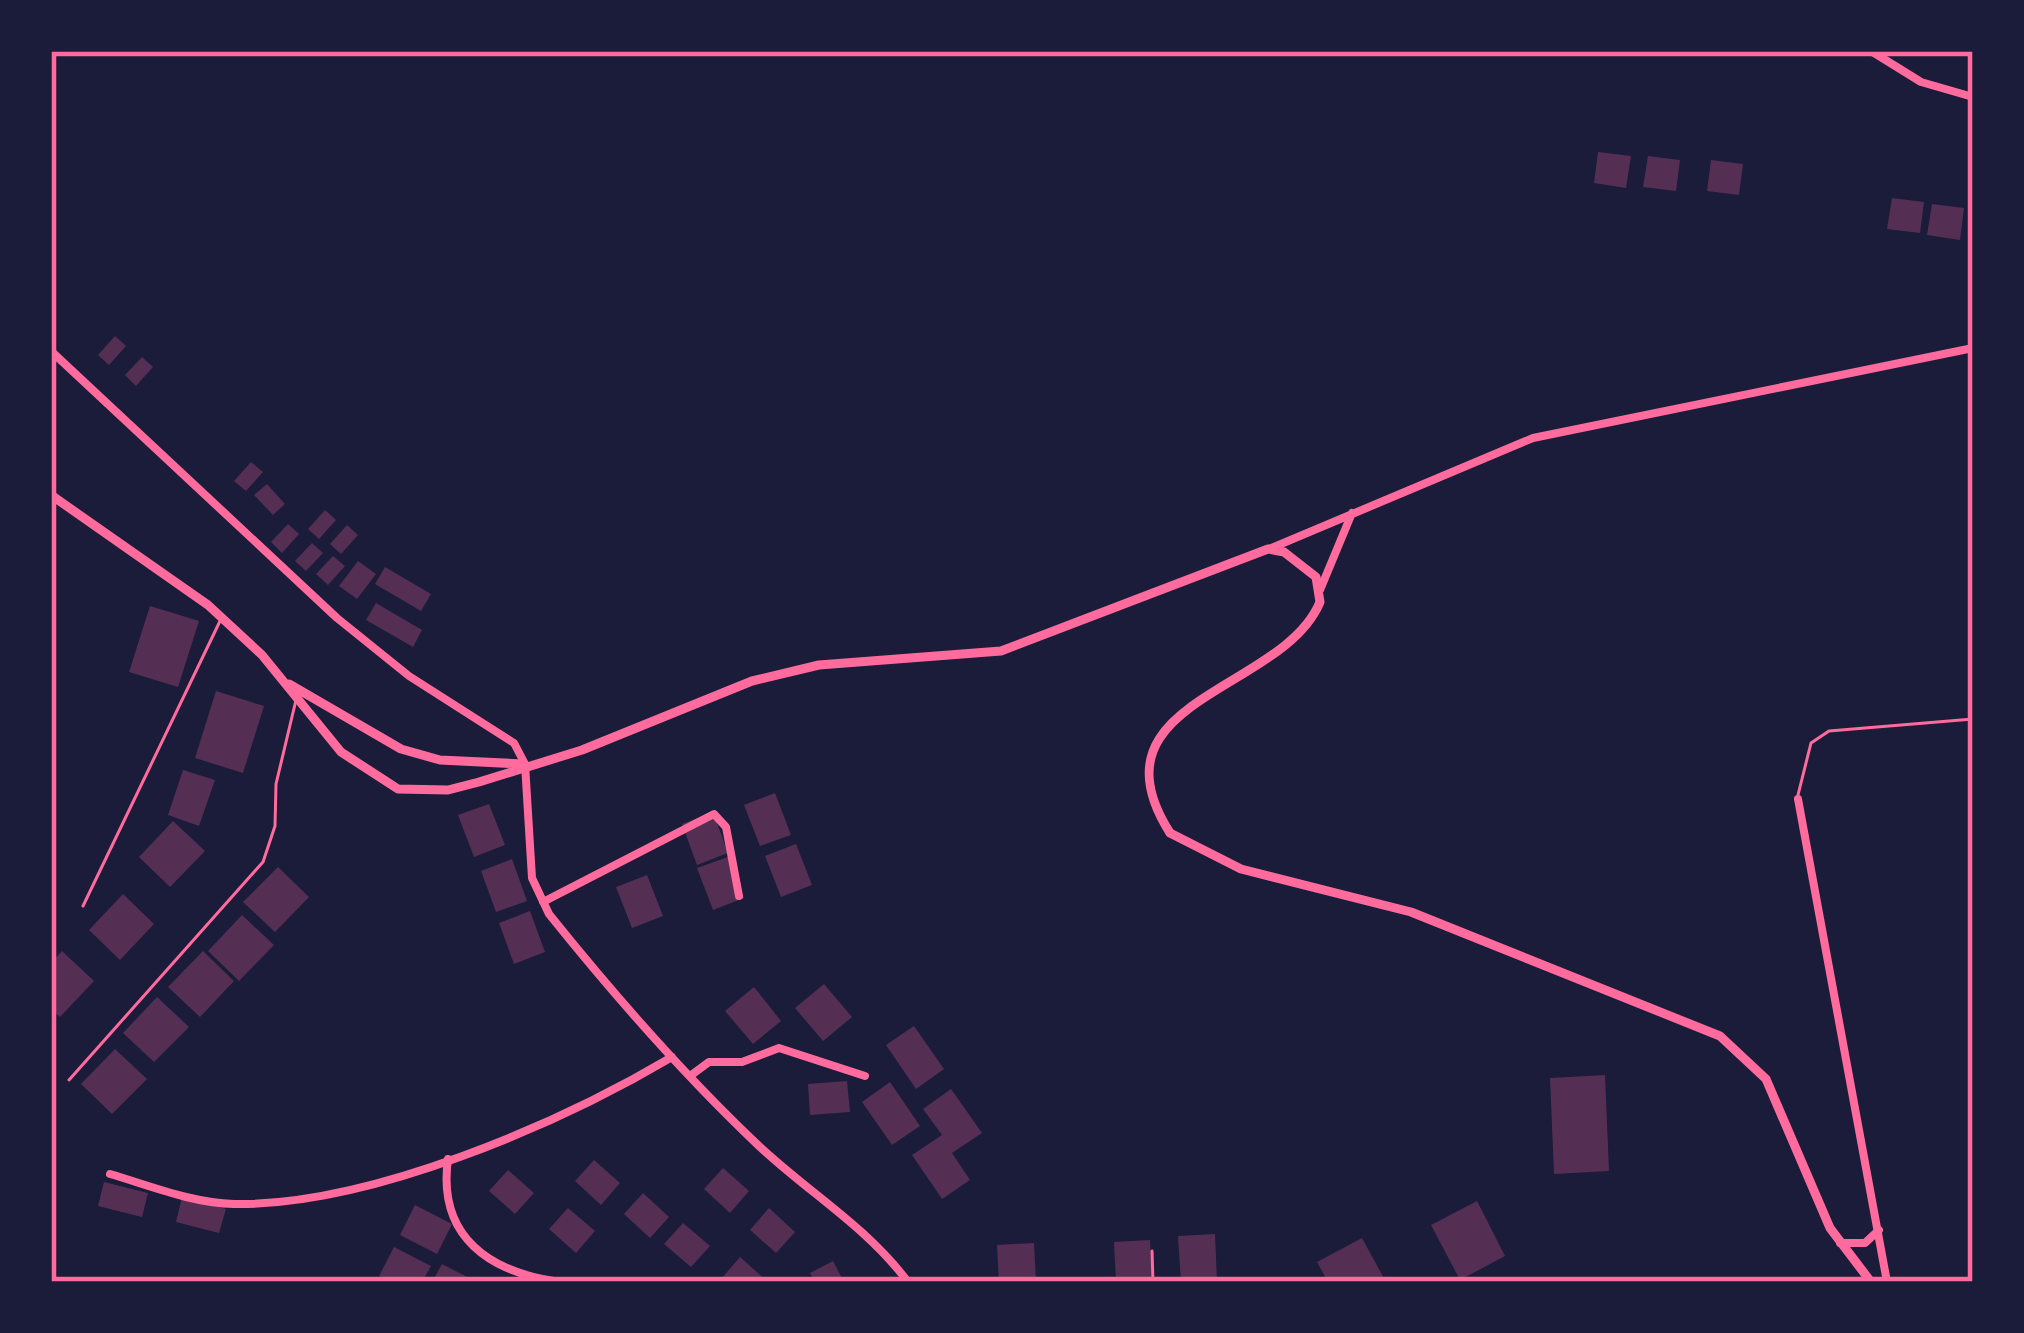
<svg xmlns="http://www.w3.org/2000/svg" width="2024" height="1333" font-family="'IBM Plex Serif',serif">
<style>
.building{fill:#542f53}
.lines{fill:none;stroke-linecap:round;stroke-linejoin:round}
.service{stroke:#ff6b9d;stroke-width:3}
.minor{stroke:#ff6b9d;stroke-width:8}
.tertiary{stroke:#ff6b9d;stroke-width:9}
.neatline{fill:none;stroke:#ff6b9d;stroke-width:4.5}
</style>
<rect width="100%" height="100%" fill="#1b1b3a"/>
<!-- building -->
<path class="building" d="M1598 152 1631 156 1626 188 1594 183Z
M1648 156 1680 160 1676 191 1643 187Z
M1711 160 1743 164 1739 195 1707 191Z
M1892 198 1924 202 1920 233 1887 229Z
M1932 204 1964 208 1960 240 1927 235Z
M115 336 126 346 109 365 98 355Z
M142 357 153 367 136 386 125 375Z
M251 462 263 472 246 491 234 481Z
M267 484 285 504 273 515 254 495Z
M325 510 336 520 319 539 308 529Z
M288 524 299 534 282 553 271 542Z
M347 525 358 535 341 554 330 544Z
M312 543 323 553 306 571 295 561Z
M333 556 345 566 328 585 316 574Z
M358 561 376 574 357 599 339 586Z
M385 567 431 594 421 611 375 584Z
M376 603 422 630 413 647 366 620Z
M150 606 199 621 178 687 129 672Z
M216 691 264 706 243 773 195 758Z
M183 770 215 780 199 826 168 815Z
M775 793 791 835 760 846 744 805Z
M489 804 505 845 474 857 458 815Z
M713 812 728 853 697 865 682 824Z
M173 821 205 851 170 887 139 857Z
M796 844 812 885 781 897 765 856Z
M728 857 744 898 713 910 697 868Z
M512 859 527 901 496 912 481 871Z
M278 867 309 897 275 932 243 902Z
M647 875 663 916 632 928 616 887Z
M123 894 154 924 120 960 89 930Z
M530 911 545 952 514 964 499 923Z
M242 915 274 945 239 981 208 951Z
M62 951 94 981 60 1017 51 1009V963Z
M203 951 234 981 200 1017 168 987Z
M824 984 852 1017 823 1041 795 1008Z
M754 987 781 1021 753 1044 725 1011Z
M157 997 189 1027 154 1062 123 1033Z
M914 1026 944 1069 916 1089 886 1045Z
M115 1049 147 1079 112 1114 81 1084Z
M1605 1075 1609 1171 1554 1174 1550 1078Z
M847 1081 850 1112 810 1115 808 1084Z
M890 1082 920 1126 892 1145 862 1102Z
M951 1089 982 1133 952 1153 970 1180 942 1199 912 1155 942 1135 923 1109Z
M594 1160 620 1183 601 1205 575 1181Z
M723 1168 749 1191 730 1213 704 1189Z
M508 1170 534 1193 515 1214 489 1191Z
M104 1182 148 1193 142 1217 98 1206Z
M643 1193 669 1217 650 1238 624 1214Z
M182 1197 226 1209 219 1233 176 1222Z
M1477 1201 1505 1256 1460 1280 1431 1225Z
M415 1205 452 1224 437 1254 400 1235Z
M568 1208 595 1231 576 1253 549 1229Z
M769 1208 795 1232 776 1253 750 1230Z
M683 1223 710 1246 691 1267 664 1244Z
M1215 1234 1217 1282H1181L1178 1236Z
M1362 1238 1386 1282H1328L1317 1262Z
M1150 1240 1152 1282H1116L1114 1242Z
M1034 1243 1036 1282H999L997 1245Z
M394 1247 431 1266 422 1282H390L379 1276Z
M740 1257 768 1282 721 1279Z
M833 1261 844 1282H815L810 1273Z
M442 1264 477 1282H432Z"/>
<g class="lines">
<!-- service -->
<path class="service" d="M1798 795 1811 743 1829 731 1973 719
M83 906 221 619
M69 1080 263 862 275 826 276 784 296 700
M1152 1251 1153 1282"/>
<!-- minor -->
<path class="minor" d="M1871 51 1921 82 1973 97
M51 351 337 618 409 676 514 743 525 764 532 878 549 914C614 995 684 1075 759 1146 809 1193 866 1226 908 1282
M1269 549 1533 438 1973 348
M1320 590 1352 513
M1798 799 1887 1282
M543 902 714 814 726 827 739 896
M690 1076 709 1062H742L779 1048 865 1076
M448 1159C437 1237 490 1273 561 1282
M110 1174C151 1186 192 1203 234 1204 369 1206 557 1125 672 1057
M1840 1243H1865L1879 1230
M586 1282H594"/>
<!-- tertiary -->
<path class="tertiary" d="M51 495 208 605 262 655 341 752 398 789 448 790 479 782 582 750 752 681 819 665 1001 651 1268 549 1284 552 1316 577 1320 602C1283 692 1085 699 1170 833L1241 869 1411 912 1720 1036 1766 1079 1830 1228 1871 1282
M289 684 401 749 440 760 523 764"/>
</g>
<!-- border -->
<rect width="2024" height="1333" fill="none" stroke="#1b1b3a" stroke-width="108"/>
<rect x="54" y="54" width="1916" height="1225" class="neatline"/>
</svg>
